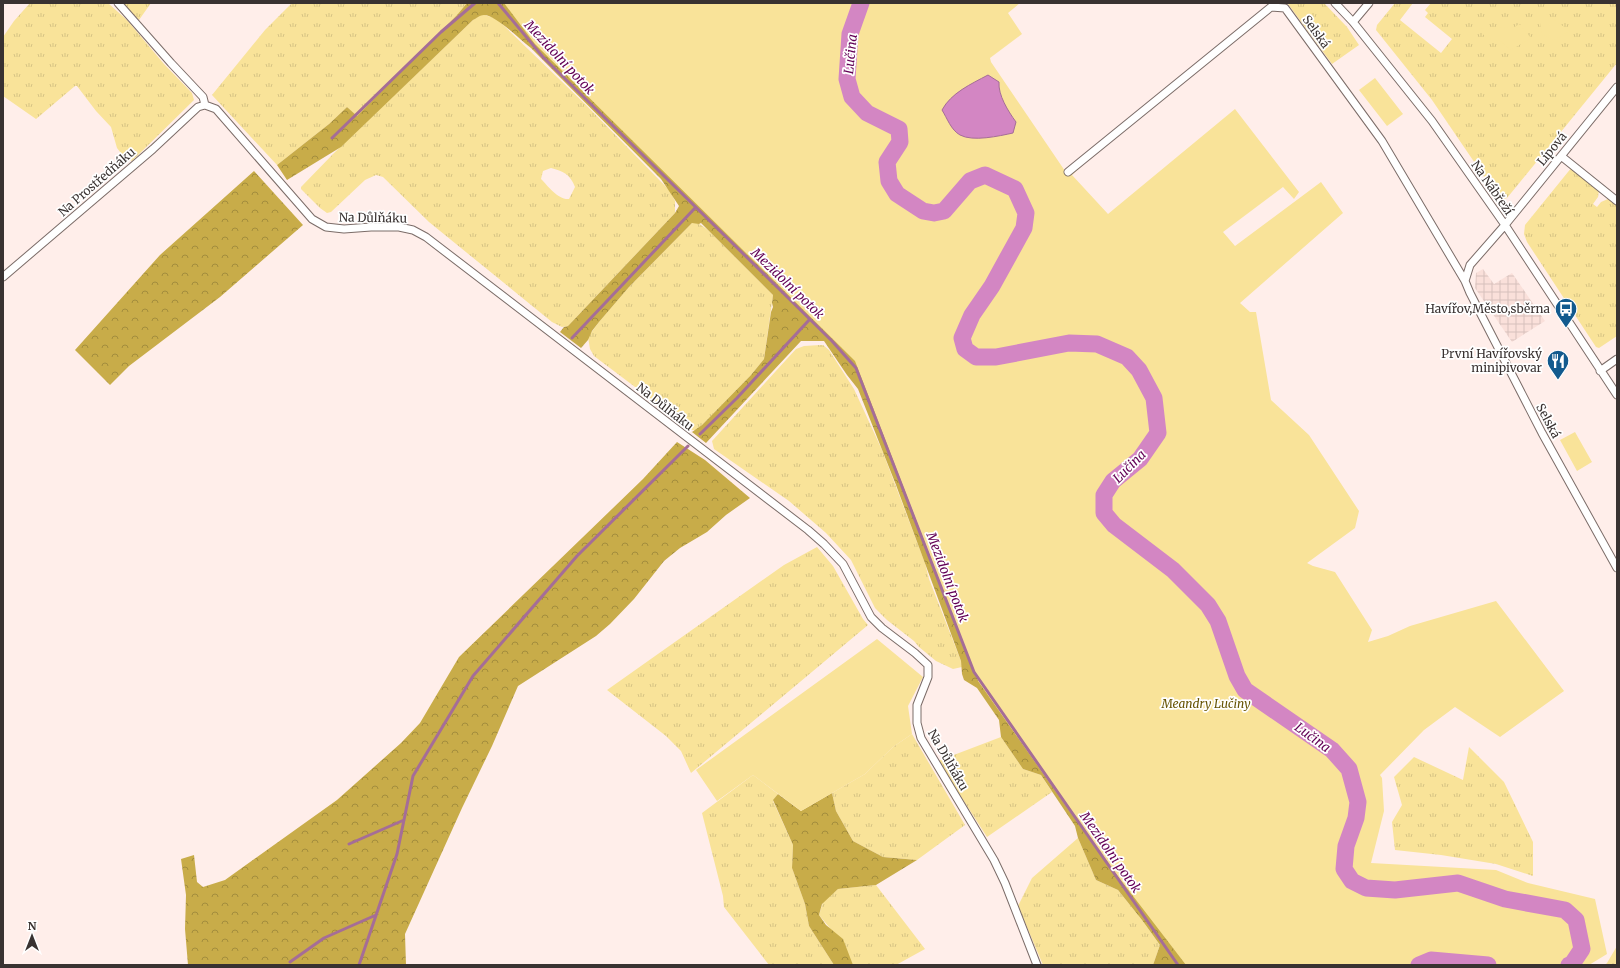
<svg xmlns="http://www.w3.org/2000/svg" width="1620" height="968" font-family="Merriweather,serif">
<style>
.industrial{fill:url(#industrial-grid)}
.grass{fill:url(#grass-tufts);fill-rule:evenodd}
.forest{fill:url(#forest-crowns)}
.green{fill:#f9e399}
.water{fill:#d386c3;stroke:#a56d97}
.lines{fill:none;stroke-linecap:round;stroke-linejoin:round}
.stream{stroke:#a56d97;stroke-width:3}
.river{stroke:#d386c3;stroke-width:17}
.minor-casing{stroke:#7b6c68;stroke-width:9}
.minor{stroke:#fff;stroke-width:7}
.labels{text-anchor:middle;stroke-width:3.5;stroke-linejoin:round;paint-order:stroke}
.street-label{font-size:12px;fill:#393231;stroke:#fff}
.poi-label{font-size:12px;fill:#393231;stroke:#fff;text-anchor:end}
.park-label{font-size:12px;font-style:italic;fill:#665302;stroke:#fff}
.water-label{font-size:13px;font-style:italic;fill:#620055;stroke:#fff}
</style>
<defs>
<pattern id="industrial-grid" width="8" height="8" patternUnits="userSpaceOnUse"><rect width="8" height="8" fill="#fae0da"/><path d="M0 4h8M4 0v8" fill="none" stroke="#d7c1bc"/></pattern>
<pattern id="grass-tufts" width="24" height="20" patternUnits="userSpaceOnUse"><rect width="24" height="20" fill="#f9e399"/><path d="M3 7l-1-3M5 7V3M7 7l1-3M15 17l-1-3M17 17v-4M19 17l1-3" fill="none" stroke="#d6c384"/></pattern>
<pattern id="forest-crowns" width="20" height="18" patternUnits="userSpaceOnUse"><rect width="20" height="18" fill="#c8ac49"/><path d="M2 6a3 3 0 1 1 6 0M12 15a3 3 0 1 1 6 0" fill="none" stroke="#a38d3d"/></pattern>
</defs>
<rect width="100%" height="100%" fill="#ffeeea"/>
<!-- industrial -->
<path class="industrial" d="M1483 269 1494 284 1512 273 1545 321 1512 342 1475 288 1476 273Z"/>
<!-- grass -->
<path class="grass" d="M30 3H108L127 20 164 64 192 93 194 100 132 161 124 157 117 148 111 127 96 111 77 86H75L36 119 3 96V37L14 21Z
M122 3H151L139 20Z
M292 3H467L457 15 357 117 347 107 329 124 277 165 212 95 265 30Z
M1284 3H1324L1347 27 1359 45 1332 64 1288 4Z
M1395 3H1413L1400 20 1441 53 1452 39 1425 17 1428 13 1425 10 1431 3H1617V63L1507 198 1501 200 1498 197 1432 100 1376 30 1377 25Z
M480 15H485L497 19 586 105 670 191 675 201V213L568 326 562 327 552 322 429 222 383 177 376 175 365 180 331 212 327 213 320 208 301 189V187L334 153 473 20ZM551 168C563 171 570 174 575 187L569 199C558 200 548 186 541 179L543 171Z
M1572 167 1599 190 1598 197 1593 204 1597 207 1601 202 1608 199 1617 205V336L1599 348 1596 347 1527 242 1524 234 1525 225Z
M692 223H698L708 230 773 295 764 359 751 375 702 425 696 430H692L594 356 590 349 588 337 599 322 629 287Z
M820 345H823L829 350 854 389 882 450 925 563 929 579 961 661 962 667 953 669 936 661 919 647 914 641 887 620 875 608 851 560 826 533 789 501 714 449 712 441 796 349 804 346Z
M817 547 833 566 863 619 868 625 691 773 681 751 666 736 607 690 784 565Z
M912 734 965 825 917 860 883 857 853 841 836 811 832 793 865 774 893 747Z
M1001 737 1023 769 1041 775 1052 792 987 837 938 761Z
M1469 747 1504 782 1533 842V876L1496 864 1441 855 1395 850 1392 822 1402 805 1394 777 1414 757 1463 780Z
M753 775 778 794 773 801 793 845 792 868 805 904 809 926 834 965H769L724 907 723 896 702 813Z
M1078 838 1096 880 1118 890 1142 920 1160 945 1153 965H1043L1018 906 1032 878Z
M876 885 925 949 896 965H853L829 927 819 915 823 902 838 889Z
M1617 946V965H1605L1607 963Z"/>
<!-- forest -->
<path class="forest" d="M467 3H514L858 353 1199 965H1153L1160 945 1142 920 1118 890 1096 880 1078 838 1075 826 1041 775 1023 769 1001 737 999 720 977 688 964 680 962 674 961 661 943 612 896 485 858 389 847 375 824 341H801L706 443 692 432 702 425 751 375 764 359 771 312 773 307 772 303 773 295 701 223 699 224 692 223 629 287 599 322 592 331 588 340 581 348 560 332 564 327 568 326 675 213 679 206 661 179 531 48C520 40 496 15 484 15 480 15 477 18 473 20L341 147 287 180 277 165 329 124 347 107 357 116 457 15Z
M254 171 303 225 220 297 129 366 110 385 75 350 160 255Z
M677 442 705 460 750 498 726 515 707 532 680 548 664 561 634 599 610 624 596 636 518 686 492 746 462 808 405 934 406 965H188L185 929 186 895 181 859 194 855 197 882 203 887 225 880 337 800 401 743 420 723 459 657 643 479Z
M832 793 836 811 853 841 883 857 917 860 876 885 838 889 822 904 819 915 826 925 843 939 853 965H834L809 926 805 904 792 868 793 845 773 800 778 794 801 811Z"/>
<!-- green -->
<path class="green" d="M504 3H1020L1008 13 1022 34 990 58 991 62 1065 171 1082 158 1086 162 1072 175 1108 214 1235 109 1299 192 1294 199 1283 187 1223 232 1235 246 1321 182 1343 213 1240 303 1250 312H1256L1271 400 1309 435 1359 511 1355 528 1307 563 1313 566 1335 572 1372 630 1368 642 1388 636 1410 626 1496 601 1564 691 1500 737 1455 707 1424 730 1380 775 1382 778 1384 811 1371 863 1496 870 1528 883 1595 899 1607 954 1589 965H1186L1087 836 978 681 855 361 535 44Z
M1546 14 1570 31 1554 40 1542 34 1540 23Z
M1519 24 1531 38 1511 50 1500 41 1486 38 1479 29 1515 27Z
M1375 78 1403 114 1387 126 1359 90Z
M1575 432 1592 462 1577 471 1560 440Z
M877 639 923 677 908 706 912 734 893 747 865 774 801 811 753 775 717 801 696 770Z"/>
<!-- water -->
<path class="water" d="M988 75 999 82C998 95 1008 111 1016 122L1013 133C999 136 973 142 960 135 951 130 947 118 942 110 951 93 971 84 988 75Z"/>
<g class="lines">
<!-- stream -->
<path class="stream" d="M498 3 543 57 832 341 856 368 974 672 1178 965
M332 138 441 32 475 3
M572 338 695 208
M700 434 737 398 810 319
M349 844 404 820
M290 962 324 938 376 915
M359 965 397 854 413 776 473 676 577 556 688 446"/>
<!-- river -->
<path class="river" d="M861 3 850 34 847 79 852 97 867 113 899 129 900 142 887 162 889 181 897 194 923 211 934 213 944 211 970 181 985 175 1015 189 1026 213 1024 228 992 286 972 315 962 338 965 349 976 357H996L1069 343 1097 344 1127 357 1139 370 1154 398 1158 433 1140 459 1113 481 1104 495V513L1114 525 1173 570 1208 605 1218 621 1237 676 1245 690 1332 750 1349 769 1358 802 1356 818 1346 846 1344 869 1352 881 1366 888 1395 890 1458 883 1505 899 1565 910 1576 920 1582 949 1572 964 1569 965
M1419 965 1431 960 1488 965"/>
<!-- minor casing -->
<g class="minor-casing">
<path id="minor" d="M118 3 171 63 203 97 205 105
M1335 3 1353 22 1432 121 1505 225 1617 395
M1353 22 1369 3
M205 105 216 109 312 219 326 227 344 229 371 227H399L413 230 426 237 808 530 824 544 843 564 871 617 882 628 915 653 928 665V677L917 705V723L921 738 994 860 1005 883 1037 965
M1561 156 1617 201
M1068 172 1271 7 1285 8 1382 141 1465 281 1470 293 1542 433 1617 568
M3 277 153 149 198 107 205 105
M1465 281 1470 265 1505 225 1617 87
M1600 371 1617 359"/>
</g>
<!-- minor -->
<use href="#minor" class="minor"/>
</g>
<!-- icons -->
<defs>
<g id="bus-pin" transform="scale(1.15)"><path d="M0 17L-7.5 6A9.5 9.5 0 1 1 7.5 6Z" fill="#125a8e" stroke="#fff"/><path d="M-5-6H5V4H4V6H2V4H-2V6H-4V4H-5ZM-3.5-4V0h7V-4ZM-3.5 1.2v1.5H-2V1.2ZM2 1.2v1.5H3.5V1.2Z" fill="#fff"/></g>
<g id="restaurant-pin" transform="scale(1.15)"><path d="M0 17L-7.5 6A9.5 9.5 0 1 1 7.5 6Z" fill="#125a8e" stroke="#fff"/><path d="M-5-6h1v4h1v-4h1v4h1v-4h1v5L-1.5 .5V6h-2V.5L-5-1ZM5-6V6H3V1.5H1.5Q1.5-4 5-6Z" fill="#fff"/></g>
</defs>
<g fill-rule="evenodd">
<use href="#bus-pin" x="1566" y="309"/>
<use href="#restaurant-pin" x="1558" y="361"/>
</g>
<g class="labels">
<!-- street labels -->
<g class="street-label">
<text transform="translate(1316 32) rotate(54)" y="4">Selská</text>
<text transform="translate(1552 149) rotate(-51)" y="4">Lípová</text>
<text transform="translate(97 182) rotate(-41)" y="4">Na Prostředňáku</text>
<text transform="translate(1492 188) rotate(55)" y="4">Na Nábřeží</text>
<text transform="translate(373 218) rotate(1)" y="4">Na Důlňáku</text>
<text transform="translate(665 407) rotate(38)" y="4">Na Důlňáku</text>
<text transform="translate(1548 421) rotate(62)" y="4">Selská</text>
<text transform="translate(948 760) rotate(60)" y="4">Na Důlňáku</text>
</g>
<!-- poi labels -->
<g class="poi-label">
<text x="1550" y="313">Havířov,Město,sběrna</text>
<text x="1542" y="358">První Havířovský<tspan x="1542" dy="14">minipivovar</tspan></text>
</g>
<!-- park labels -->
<g class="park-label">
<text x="1206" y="708">Meandry Lučiny</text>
</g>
<!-- water labels -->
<g class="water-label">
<text transform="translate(850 54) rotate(-84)" y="5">Lučina</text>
<text transform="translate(560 57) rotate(47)" y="5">Mezidolní potok</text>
<text transform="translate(788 283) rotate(44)" y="5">Mezidolní potok</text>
<text transform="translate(1129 466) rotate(-45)" y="5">Lučina</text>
<text transform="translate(948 577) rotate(69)" y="5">Mezidolní potok</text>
<text transform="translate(1313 737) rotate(36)" y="5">Lučina</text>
<text transform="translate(1111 852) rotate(55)" y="5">Mezidolní potok</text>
</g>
</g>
<!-- border -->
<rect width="1620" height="968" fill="none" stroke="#393231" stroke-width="8"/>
<!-- north arrow -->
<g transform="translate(32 936)" stroke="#ffffff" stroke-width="3" paint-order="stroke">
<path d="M0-3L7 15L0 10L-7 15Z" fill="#393231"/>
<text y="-6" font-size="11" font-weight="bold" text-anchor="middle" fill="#393231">N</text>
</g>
</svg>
